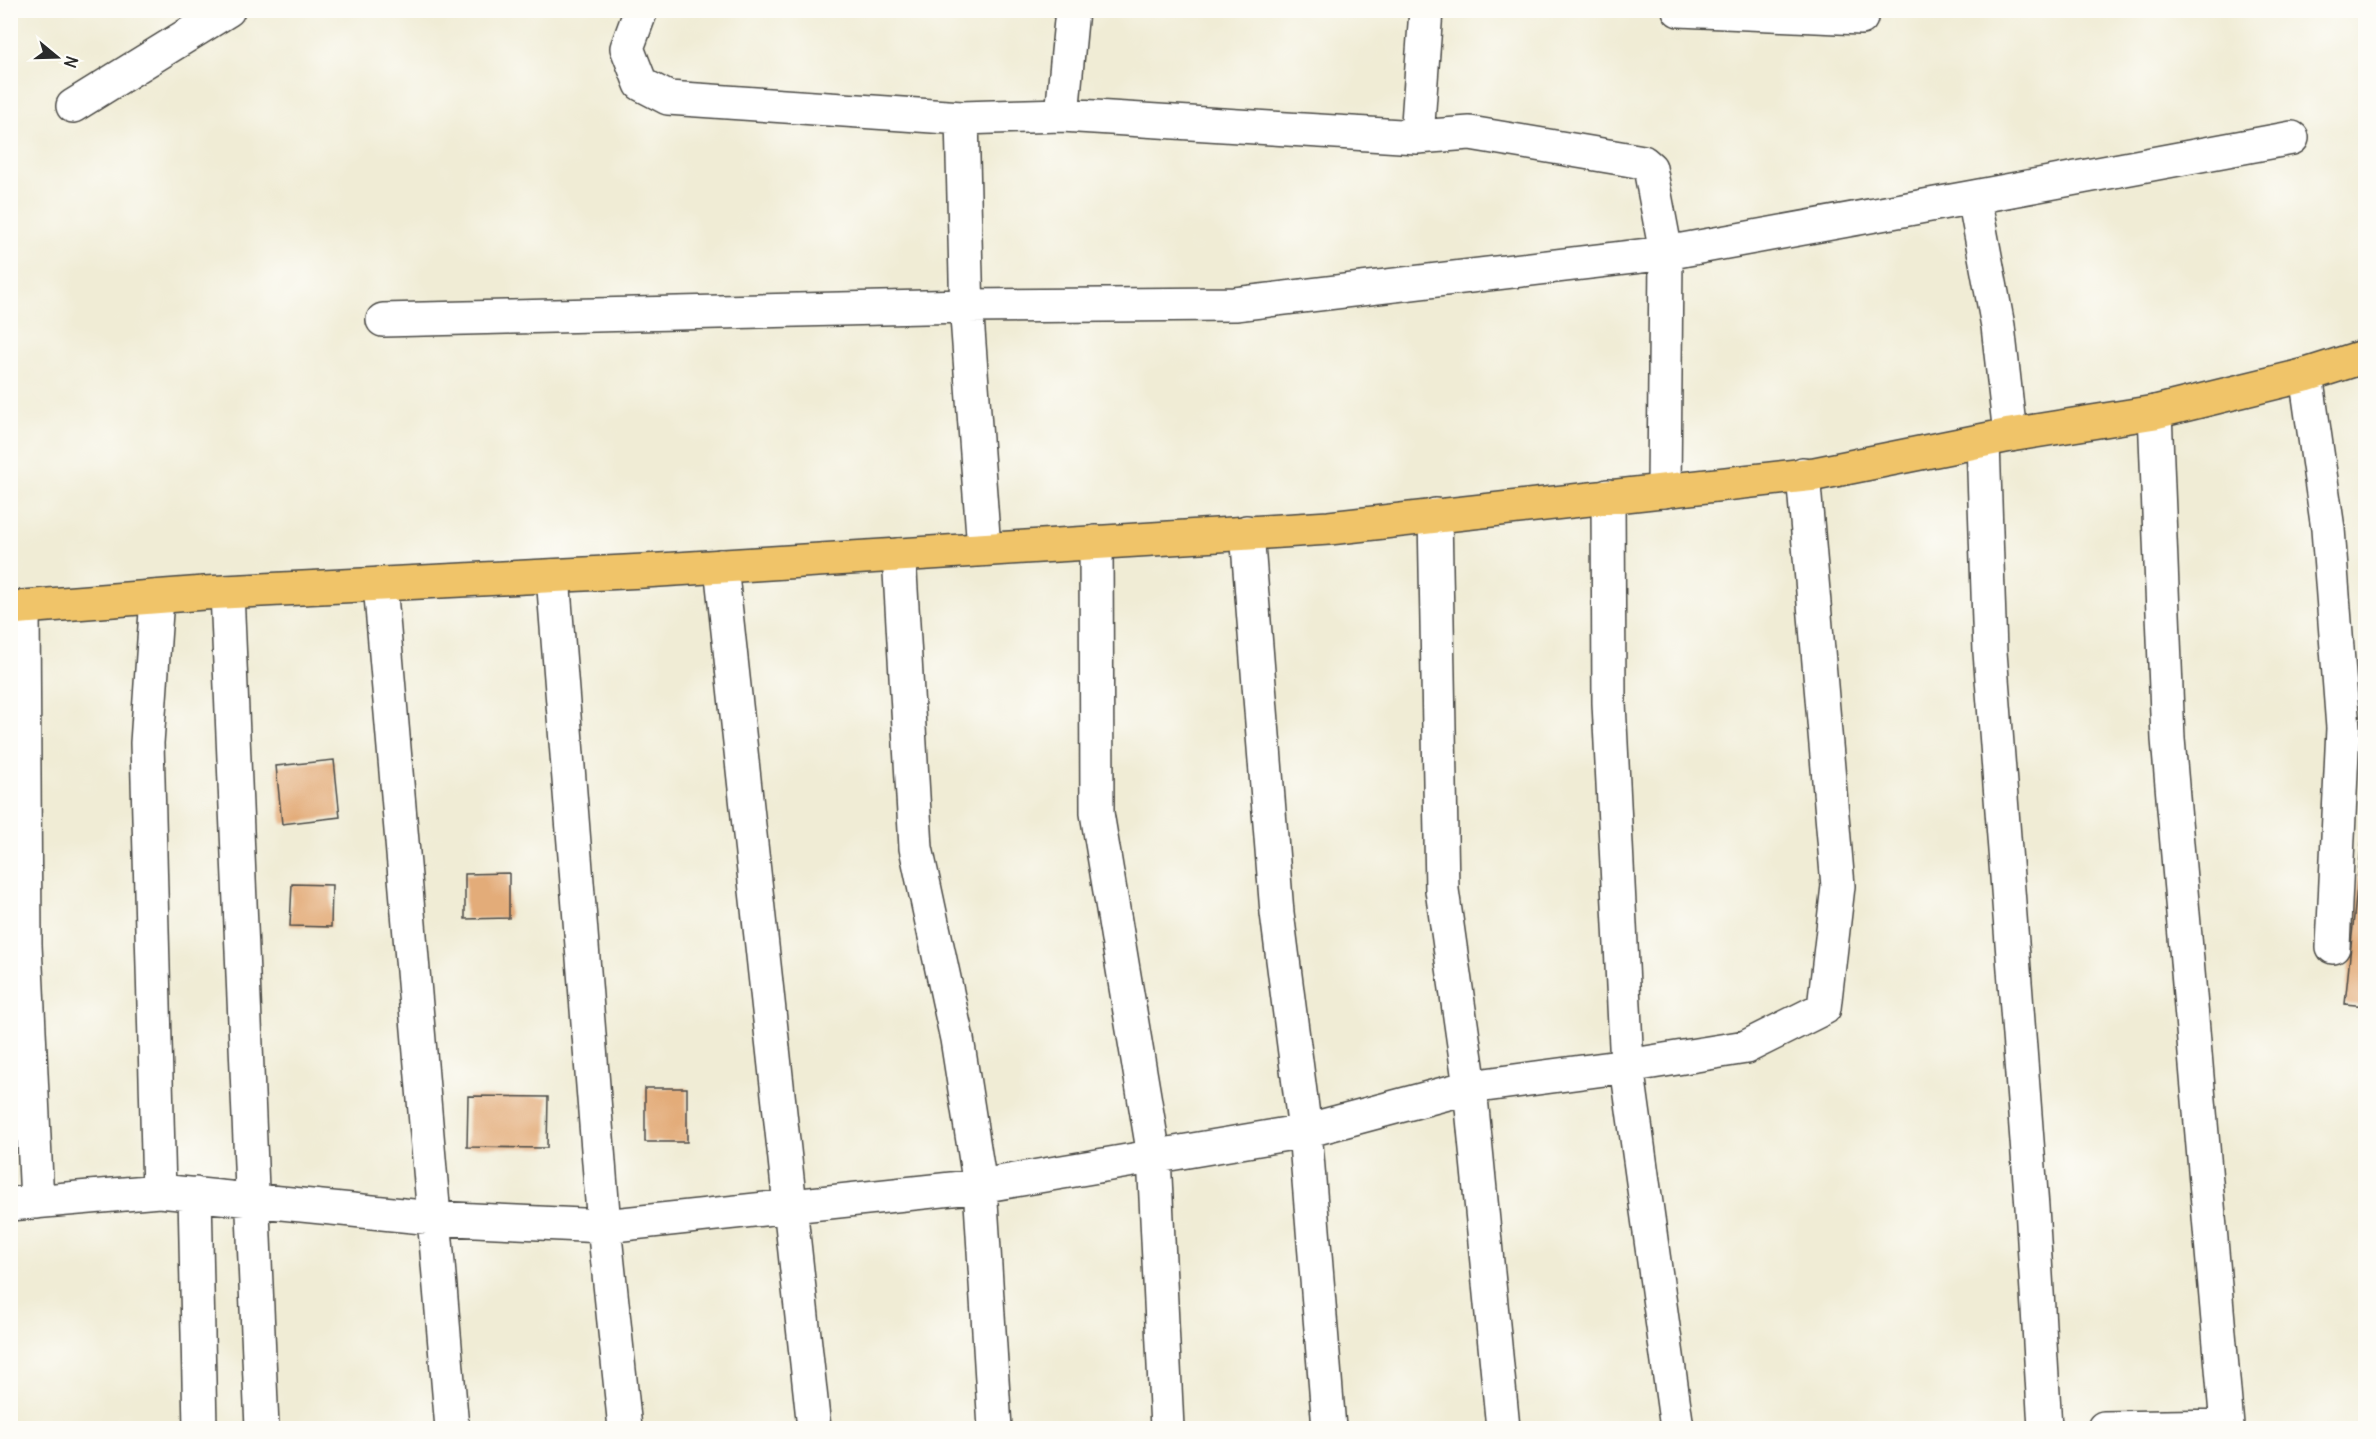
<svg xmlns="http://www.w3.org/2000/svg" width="2376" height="1439" font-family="Delius,sans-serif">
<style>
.building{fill:#e3ac79}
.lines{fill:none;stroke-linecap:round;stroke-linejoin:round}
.street-casing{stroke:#494844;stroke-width:36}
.highway-casing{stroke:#494844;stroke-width:36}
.street{stroke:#fff;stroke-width:33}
.highway{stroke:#f0c469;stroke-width:33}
</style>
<rect width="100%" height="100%" fill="#fdfcf7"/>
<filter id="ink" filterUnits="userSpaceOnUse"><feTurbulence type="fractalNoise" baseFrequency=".0167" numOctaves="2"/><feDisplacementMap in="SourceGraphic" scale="12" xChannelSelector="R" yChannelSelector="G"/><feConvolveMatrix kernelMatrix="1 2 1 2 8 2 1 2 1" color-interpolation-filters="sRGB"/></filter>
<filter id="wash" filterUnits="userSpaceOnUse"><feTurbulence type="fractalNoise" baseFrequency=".008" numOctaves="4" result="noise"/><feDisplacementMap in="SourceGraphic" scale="24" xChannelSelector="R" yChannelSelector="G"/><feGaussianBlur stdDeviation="1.35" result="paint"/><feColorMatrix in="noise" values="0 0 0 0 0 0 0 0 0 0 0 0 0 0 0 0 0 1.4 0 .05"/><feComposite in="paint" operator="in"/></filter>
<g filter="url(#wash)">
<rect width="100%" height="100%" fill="#f0ecd5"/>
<g id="blocks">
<!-- building -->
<path class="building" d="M334 760 340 817 282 824 276 766Z
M2364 819H2366V1006L2345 1004Z
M509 873V918L465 919V874Z
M292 884 332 885 331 927 290 926Z
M645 1088H687V1142H645Z
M468 1096 548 1097 547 1148 467 1147Z"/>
</g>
</g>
<g filter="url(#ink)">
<use href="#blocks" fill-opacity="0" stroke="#494844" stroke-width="1.5"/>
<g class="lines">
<!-- street casing -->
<g class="street-casing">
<path id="street" d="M641 10 627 48 641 84 668 98 962 118
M1426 10 1417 137 1470 133 1620 158 1643 162 1650 168 1666 253 1664 491
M1679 10 1861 18
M73 106 228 10
M1062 115 1417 137
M1974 197 2292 138
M383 320 967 306 1235 304 1666 253 1974 197 1998 326 2010 435
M2306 375 2328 529 2343 728 2333 947
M2155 412 2168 739 2227 1426
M1983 442 1990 652 2032 1207 2045 1428
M1435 515 1442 890 1470 1087 1627 1066 1609 703 1608 496
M1247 532 1277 913 1305 1131 1329 1428
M1096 542 1097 813 1154 1156 1167 1428
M984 549 967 317 962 118 1062 115 1072 10
M899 555 916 848 957 1039 980 1186 995 1428
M721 566 814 1428
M380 584 452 1428
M227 592 262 1428
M157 597 147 743 159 1191
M23 607 25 945 37 1202
M195 1194 200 1428
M10 1204 159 1191 433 1218 604 1226 553 576
M625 1428 604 1226 980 1186 1305 1131 1470 1087 1503 1428
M1677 1428 1627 1066 1746 1047 1824 1008 1838 886 1803 474
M2104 1428 2227 1426V1428"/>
</g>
<!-- highway casing -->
<g class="highway-casing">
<path id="highway" d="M10 608 204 593 644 571 1329 528 1815 474 2010 435 2155 412 2306 375 2366 356"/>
</g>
<!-- street -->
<use href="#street" class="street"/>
<!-- highway -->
<use href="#highway" class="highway"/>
</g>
</g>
<!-- margin -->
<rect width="2376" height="1439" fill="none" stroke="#fdfcf7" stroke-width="36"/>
<!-- north arrow -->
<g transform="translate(57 57) rotate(109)" stroke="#fdfcf7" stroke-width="4.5" paint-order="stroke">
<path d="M0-4.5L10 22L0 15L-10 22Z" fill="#2b2b2b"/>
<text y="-9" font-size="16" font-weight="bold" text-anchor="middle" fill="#2b2b2b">N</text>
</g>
</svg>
